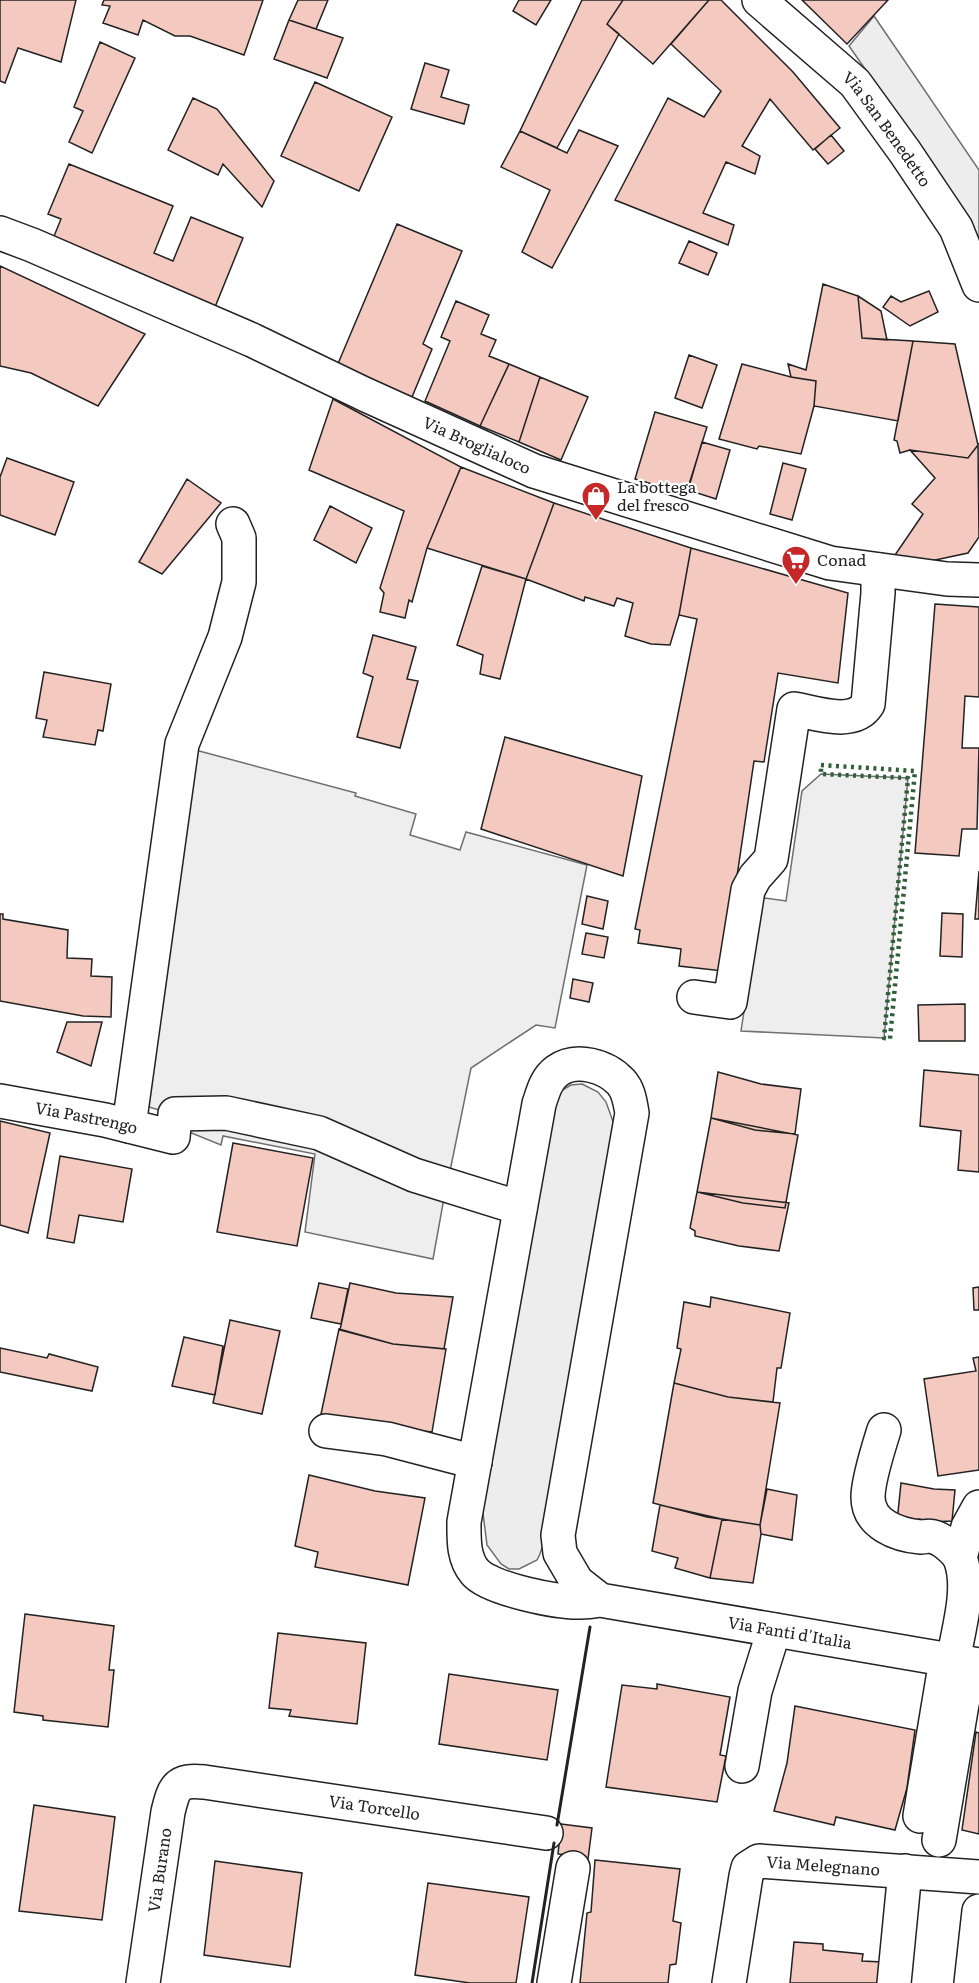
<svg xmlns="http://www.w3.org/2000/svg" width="979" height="1983" font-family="Literata,serif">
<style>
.green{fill:#eee;stroke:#6f6f6f;stroke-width:1.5}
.parking{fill:#ededed;stroke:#6f6f6f;stroke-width:1.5}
.building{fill:#f3c9c0;stroke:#222;stroke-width:1.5}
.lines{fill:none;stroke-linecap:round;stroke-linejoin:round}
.minor-casing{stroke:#222;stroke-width:36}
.minor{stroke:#fff;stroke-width:33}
.hedge{stroke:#2f5e38;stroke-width:4.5;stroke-dasharray:3 4.5;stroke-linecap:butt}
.wall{stroke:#222;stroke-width:3}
.labels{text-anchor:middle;stroke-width:4.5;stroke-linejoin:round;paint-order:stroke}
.street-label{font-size:16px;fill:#222;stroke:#fff}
.poi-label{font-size:16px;fill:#222;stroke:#fff;text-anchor:start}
</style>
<rect width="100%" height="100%" fill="#fff"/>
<!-- green -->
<path class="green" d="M188 748 356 793 355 796 416 814 410 835 460 850 466 832 587 865 555 1028 536 1025 471 1068 449 1176 173 1114 142 1105Z
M821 774 908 778 884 1038 741 1031 761 900 765 898 786 901 802 791Z
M189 1119 251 1124 444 1198 433 1259 305 1232 315 1154 223 1136 221 1145 189 1132Z"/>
<!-- parking -->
<path class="parking" d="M874 16 979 170V240L969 217 849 46Z
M582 1084 598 1092 606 1102 615 1127 547 1532 540 1554 537 1560 519 1569H509L501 1564 487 1545 480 1490 557 1093 571 1085Z"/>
<!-- building -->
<path class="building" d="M0 0H76L61 62 18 48 5 83 0 81Z
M104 0H263L244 55 190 36H175L143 20 138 35 103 23 110 6 102 5Z
M298 0H328L316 29 289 20Z
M519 0H551L536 25 513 11Z
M582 0H623L607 24 619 34 557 148 520 131Z
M623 0H709L653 64 607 24Z
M709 0H721L793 72 840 128 813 150 770 99 742 146 760 156 755 174 726 162 703 213 734 225 728 245 615 200 668 98 704 117 721 91 671 44Z
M802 0H888L847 44Z
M289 20 343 38 327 78 274 59Z
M100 42 135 58 92 153 69 142 83 111 74 107Z
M425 63 449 70 441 97 469 105 464 124 411 109Z
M315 82 392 117 359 191 281 156Z
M193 98 217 109 274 181 262 207 223 164 218 175 168 150Z
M579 130 618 146 552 268 522 252 550 190 501 167 520 131 567 153Z
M831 135 844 151 828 164 815 149Z
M69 164 173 206 154 253 173 261 191 217 243 238 213 312 50 246 61 219 48 214Z
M397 224 462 251 423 344 432 349 412 397 337 366Z
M689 241 717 253 708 275 679 263Z
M0 266 145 334 98 406 31 373 0 366Z
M823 284 858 296 862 338 913 341 898 421 814 406 816 381 791 377 788 364 806 370Z
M929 291 938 312 910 326 883 307 891 296 901 302Z
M858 296 881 311 887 340 862 338Z
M456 301 489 315 481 334 496 340 489 356 509 364 480 426 425 401 450 341 441 337Z
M913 341 955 344 978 445 968 458 910 450 900 453 897 441 894 440Z
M689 355 717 365 702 408 675 398Z
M509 364 540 377 519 442 480 426Z
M742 364 791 377 816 381 814 406 801 454 759 446 757 449 719 439Z
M540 377 588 397 561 460 519 442Z
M333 399 461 467 427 548 412 602 409 600 405 618 380 612 384 593 380 588 404 511 309 470Z
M655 412 707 427 686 494 635 479Z
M702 442 730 450 716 499 688 490Z
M978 445 979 537 968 553 926 562 895 555 923 514 912 504 935 478 910 450 968 458Z
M7 458 74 482 55 535 0 515V477Z
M783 463 806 469 792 520 770 514Z
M461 467 554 503 526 579 427 548Z
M187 479 221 503 162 574 139 562Z
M554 503 691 548 679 615 670 645 651 644 625 636 633 603 617 598 614 606 585 597 584 601 526 579Z
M330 506 372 528 356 563 314 540Z
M691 548 848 593 838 683 778 673 764 762 754 761 723 971 679 966 681 949 638 943 640 930 635 929 697 619 679 615Z
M482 566 526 579 500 679 480 674 483 655 457 645Z
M935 604 979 607V697L965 696 962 748H979L977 829H962L959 856 915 853Z
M373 635 416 647 407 679 418 681 400 748 357 737 373 677 363 673Z
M44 672 111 684 103 731 98 730 95 745 43 737 47 720 36 718Z
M505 737 642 776 623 876 481 829Z
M979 871V919H975Z
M587 896 608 901 603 929 582 924Z
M942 913 963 914 962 957 940 956Z
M0 914H3V919L68 930 67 958 92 959 91 976 112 977 111 1017 83 1016 0 1001Z
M586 933 608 937 604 958 582 954Z
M573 979 593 983 589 1002 570 998Z
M965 1004V1041H919L918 1005Z
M67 1022H102L91 1066 57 1052Z
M924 1070 979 1075V1172L958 1170 961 1131 920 1126Z
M718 1072 761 1084 801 1089 795 1134 755 1130 711 1118Z
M711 1118 798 1135 785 1208 743 1203 697 1192Z
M0 1121 50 1133 28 1233 0 1225Z
M233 1143 313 1158 297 1246 217 1232Z
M60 1156 132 1169 123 1222 79 1215 74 1243 47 1238Z
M697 1192 789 1203 779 1251 739 1246 695 1236V1231L690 1228Z
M319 1283 348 1289 341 1324 311 1318Z
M350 1283 396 1293 453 1297 444 1349 393 1344 340 1330Z
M979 1287V1310H974L973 1288Z
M711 1297 790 1313 781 1368H777L773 1402 728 1397 674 1383 681 1349 677 1348 684 1302 710 1307Z
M230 1320 280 1331 262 1414 213 1403Z
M339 1329 393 1344 446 1349 432 1432 378 1426 321 1414Z
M184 1337 223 1346 215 1395 172 1386Z
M0 1348 47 1358 49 1354 98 1367 92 1391 0 1372Z
M979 1357V1470L938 1476 924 1379 976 1371 973 1358Z
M674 1383 728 1397 780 1403 760 1525 707 1517 653 1503Z
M309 1475 375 1491 425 1498 408 1585 315 1567 318 1552 295 1546Z
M901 1483 934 1489 955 1490 952 1521 931 1522 919 1519 918 1526 897 1522Z
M767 1489 797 1495 792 1540 761 1534 760 1525Z
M660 1505 722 1519 710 1578 675 1568 678 1558 652 1551Z
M722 1519 760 1525 761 1534 753 1583 710 1578Z
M25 1614 114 1626 109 1670H114L108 1727 43 1720V1716L14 1712Z
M278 1633 366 1643 357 1724 289 1716 291 1710 269 1708Z
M449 1674 558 1690 547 1760 439 1744Z
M657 1684 730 1697 720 1755 726 1756 717 1802 606 1787 622 1685 657 1689Z
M795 1706 915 1730 907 1788 895 1830 836 1817 834 1825 774 1811 787 1763Z
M976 1732 979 1733V1834L962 1830Z
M34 1805 115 1817 102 1920 19 1911Z
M561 1824 592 1828 588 1859 558 1854Z
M595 1860 680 1869 673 1921 681 1923 676 1964 670 1965 668 1983H580L587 1913 591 1912Z
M215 1861 302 1873 290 1967 204 1955Z
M428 1883 529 1897 516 1983H470L415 1975Z
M794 1942 823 1944V1950L863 1954 862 1961 883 1962 882 1983H790Z"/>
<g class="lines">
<!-- minor casing -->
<g class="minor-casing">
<g id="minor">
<path id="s1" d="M759 0 855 83 905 152 956 228 979 285"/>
<path id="s2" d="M0 233 32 245 252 340 364 394 534 471 830 563 947 579 979 580"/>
<path d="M694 997 730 1002 748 890 755 877 771 859 794 709C816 713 854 727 868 704L878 593V570"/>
<path id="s3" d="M0 1101 105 1120 173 1137 175 1114 226 1113 319 1133 414 1175 520 1208"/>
<path d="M129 1126 182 744 225 637 239 582V538L233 524"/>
<path d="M884 1430C879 1446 868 1480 868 1497 868 1524 897 1535 921 1537 925 1537 930 1535 934 1537 944 1540 958 1552 961 1561 971 1590 958 1631 953 1661"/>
<path d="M326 1431 387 1439 475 1462"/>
<path d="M960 1558 968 1527 979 1507"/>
<path id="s4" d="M600 1600 577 1582 560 1553 558 1535 632 1113C630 1102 629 1091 621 1082 606 1066 576 1057 557 1071 546 1079 543 1092 539 1104L464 1522C464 1539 463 1558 475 1572 489 1589 559 1603 581 1602 587 1602 594 1601 600 1600L979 1665"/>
<path d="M742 1766 755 1691 774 1630"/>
<path d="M920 1816 946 1660"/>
<path d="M939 1840 962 1704 971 1664"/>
<path id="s5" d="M143 1983 168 1812C174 1787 177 1779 204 1782L546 1833"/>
<path d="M554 1983 573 1868"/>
<path id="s6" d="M729 1983 746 1876 748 1868 759 1861 979 1877"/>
<path d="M894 1983 905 1871"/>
<path d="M971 1983 979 1911"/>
</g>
</g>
<!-- minor -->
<use href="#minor" class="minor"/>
<!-- hedge -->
<path class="hedge" d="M821 765 915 771 890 1039 884 1038 908 778 821 774Z"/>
<!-- wall -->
<path class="wall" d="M557 1825 590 1627
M532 1983 554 1843"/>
</g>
<!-- icons -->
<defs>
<g id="shop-pin" transform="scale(1.5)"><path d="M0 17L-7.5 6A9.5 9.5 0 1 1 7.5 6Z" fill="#c62828" stroke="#fff"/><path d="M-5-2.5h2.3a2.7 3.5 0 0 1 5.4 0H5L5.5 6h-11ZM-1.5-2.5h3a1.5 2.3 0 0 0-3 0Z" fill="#fff"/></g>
<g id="supermarket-pin" transform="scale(1.5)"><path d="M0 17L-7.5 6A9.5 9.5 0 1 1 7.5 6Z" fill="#c62828" stroke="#fff"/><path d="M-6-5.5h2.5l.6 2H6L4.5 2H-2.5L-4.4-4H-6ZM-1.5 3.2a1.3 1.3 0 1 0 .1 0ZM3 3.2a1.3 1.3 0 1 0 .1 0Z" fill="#fff"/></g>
</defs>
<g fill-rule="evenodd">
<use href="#shop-pin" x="596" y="496"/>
<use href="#supermarket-pin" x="796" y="560"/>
</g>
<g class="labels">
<!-- street labels -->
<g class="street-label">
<text dy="6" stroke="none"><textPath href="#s1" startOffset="183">Via San Benedetto</textPath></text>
<text dy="6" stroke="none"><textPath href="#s2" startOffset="522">Via Broglialoco</textPath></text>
<text dy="6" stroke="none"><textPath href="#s3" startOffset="88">Via Pastrengo</textPath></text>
<text dy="6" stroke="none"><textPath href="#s4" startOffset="1452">Via Fanti d'Italia</textPath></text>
<text dy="6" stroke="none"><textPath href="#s5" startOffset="400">Via Torcello</textPath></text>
<text dy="6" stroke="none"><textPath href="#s6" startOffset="194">Via Melegnano</textPath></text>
<text dy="6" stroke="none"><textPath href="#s5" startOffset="114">Via Burano</textPath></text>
</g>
<!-- poi labels -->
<g class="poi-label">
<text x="617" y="493">La bottega<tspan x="617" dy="18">del fresco</tspan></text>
<text x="817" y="566">Conad</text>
</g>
</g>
</svg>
